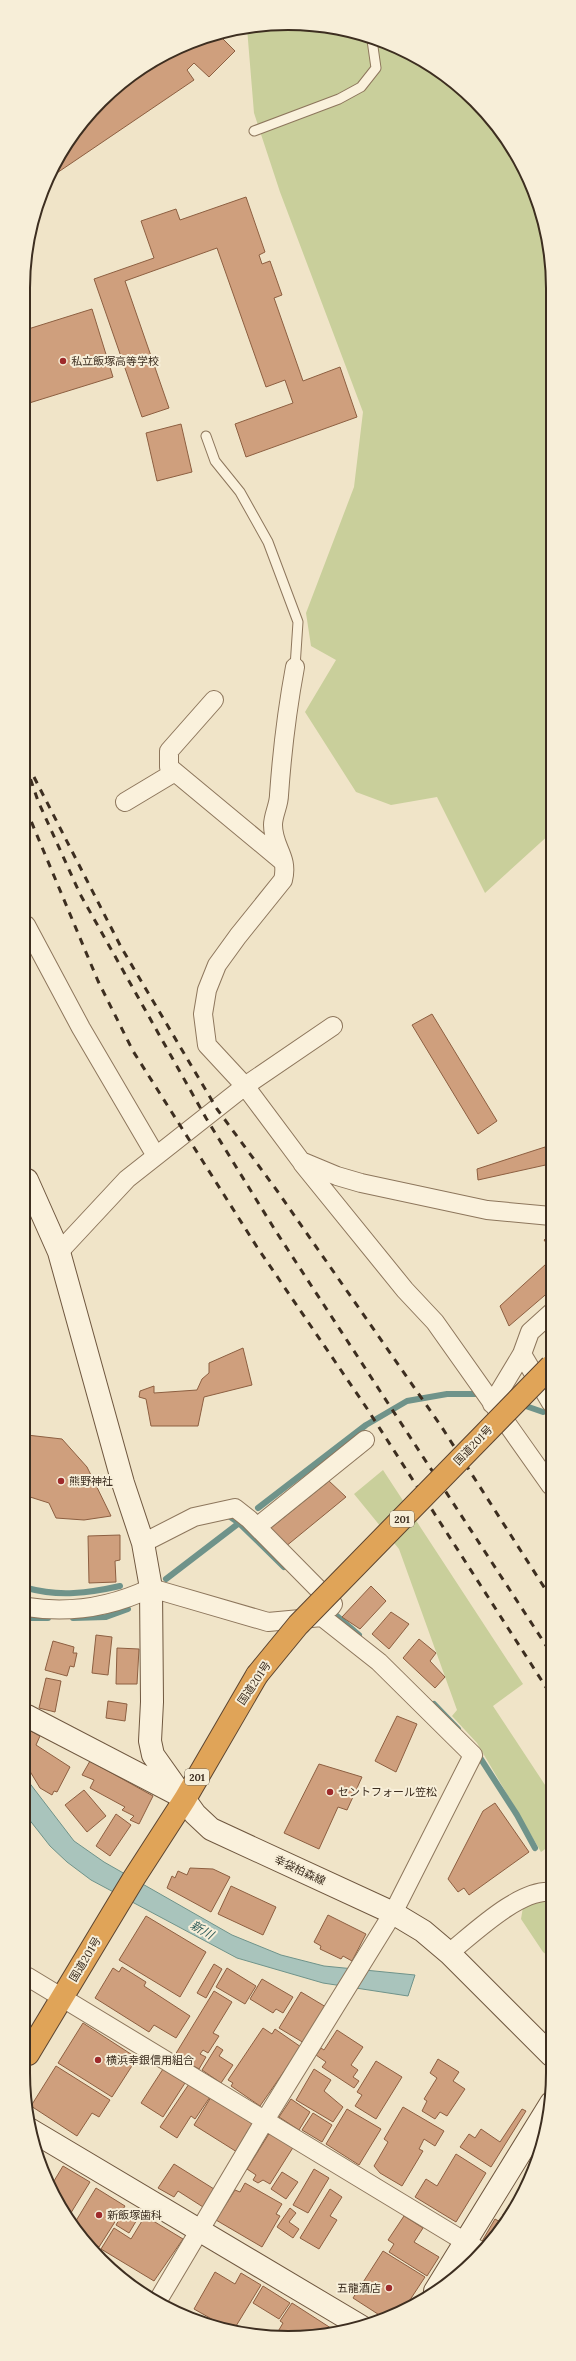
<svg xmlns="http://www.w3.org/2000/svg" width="576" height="2361" font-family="Lora,'Noto Sans JP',serif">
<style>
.green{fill:#c9cf9b}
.water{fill:#a9c4bc;stroke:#6f938a}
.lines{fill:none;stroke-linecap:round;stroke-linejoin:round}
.stream{stroke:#6f938a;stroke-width:6}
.building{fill:#cf9f7d;stroke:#8d5f41}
.lane-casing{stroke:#8d765c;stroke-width:11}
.street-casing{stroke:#8d765c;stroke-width:20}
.secondary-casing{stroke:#6f573f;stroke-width:24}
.highway-casing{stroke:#5b4430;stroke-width:24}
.lane{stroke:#faf1dc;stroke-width:9}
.street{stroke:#faf1dc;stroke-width:18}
.secondary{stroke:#faf1dc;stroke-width:22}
.highway{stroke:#e0a458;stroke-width:22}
.rail{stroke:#3d2e20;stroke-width:3;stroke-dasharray:7 7;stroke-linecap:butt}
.highway-bridge-casing{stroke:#5b4430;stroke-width:24;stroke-linecap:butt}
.highway-bridge{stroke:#e0a458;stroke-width:22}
.poi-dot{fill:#9e2a2b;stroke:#f7eed8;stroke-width:1.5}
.labels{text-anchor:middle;stroke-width:4;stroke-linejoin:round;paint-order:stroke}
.shield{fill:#f7eed8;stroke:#756857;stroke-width:1}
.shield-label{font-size:10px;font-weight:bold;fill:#3d2e20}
.poi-label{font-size:11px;fill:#3d2e20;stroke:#f7eed8;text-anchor:start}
.street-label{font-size:11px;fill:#3d2e20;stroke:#f7eed8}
.water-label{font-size:12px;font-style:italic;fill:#2f5d5a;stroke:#f7eed8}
.rim{fill:none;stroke:#3d2e20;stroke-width:2}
</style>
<rect width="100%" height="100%" fill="#f0e4c8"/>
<!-- green -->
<path class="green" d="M271 24 323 25 405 50 476 101 526 171 551 254V833L485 893 437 797 391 805 356 792 305 712 336 660 311 646 306 613 354 487 363 412 280 192 254 113 247 28Z
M383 1470 523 1684 493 1706 551 1794V1845L541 1852 477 1743 452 1716 457 1710 399 1549 354 1494Z
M540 1899 551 1901V1958L543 1952 521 1919 523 1907Z"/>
<!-- water -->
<path class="water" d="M28 1781 74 1841 104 1862 232 1935 281 1955 324 1966 415 1975 408 1996 323 1983 237 1958 91 1880 67 1862 50 1846 28 1818Z"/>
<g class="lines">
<!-- stream -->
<path class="stream" d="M520 1404 543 1412
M258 1508 366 1425 407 1401 447 1394H481
M226 1514 239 1523 284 1567
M166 1579 239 1523
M27 1588C59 1597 89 1593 120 1586
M330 1610 359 1635
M27 1618H48
M73 1618 106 1617 128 1609
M434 1704 458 1729
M477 1753 517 1815 535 1848"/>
</g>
<!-- building -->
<path class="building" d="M217 33 235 51 209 77 194 63 187 70 194 80 48 179 59 155 89 113 127 78 171 50Z
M246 197 265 252 259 255 262 264 270 261 282 295 274 298 303 381 340 367 357 417 246 457 235 424 293 403 285 380 266 387 217 248 125 281 169 408 142 417 94 279 154 258 141 221 176 209 180 220Z
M92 309 113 377 26 404 25 330Z
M181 424 192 472 157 481 146 433Z
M432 1014 497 1121 478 1134 412 1025Z
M545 1147 550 1164 478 1180 477 1169Z
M551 1234V1290L509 1326 500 1306 546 1264 550 1248 544 1240Z
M243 1348 252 1385 204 1397 198 1426H151L146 1399 139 1397 140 1391 154 1386V1393L197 1390 202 1379 209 1373V1363Z
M27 1435 62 1439 87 1467 111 1516 84 1520 56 1518 49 1503 27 1496Z
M329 1481 346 1497 285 1547 267 1531Z
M120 1535V1560L115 1561 116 1582 89 1583 88 1536Z
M371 1586 386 1601 360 1629 342 1617Z
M391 1612 409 1624 389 1649 372 1634Z
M96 1635 112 1637 108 1675 92 1673Z
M419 1639 436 1653 430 1661 445 1677 435 1688 403 1658Z
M53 1641 74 1647 73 1653H77L74 1667 70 1666 67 1676 45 1670Z
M117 1648 139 1649 137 1684H116Z
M46 1678 61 1681 55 1712 39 1708Z
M108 1701 127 1704 125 1721 106 1718Z
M397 1716 417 1724 396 1772 375 1761Z
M27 1729 40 1736 36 1745 70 1767 57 1792 54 1791 52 1795 40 1788 28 1768Z
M90 1761 153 1796 139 1824 130 1820 134 1816 122 1810 125 1807 90 1788 94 1780 82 1775Z
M319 1764 362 1777 347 1810 338 1807 319 1849 284 1833Z
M84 1790 106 1816 87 1832 65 1805Z
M495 1803 529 1852 469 1895 464 1888 458 1892 448 1879 483 1811Z
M116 1814 131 1825 110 1856 96 1846Z
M190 1868 213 1869 230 1877 211 1912 167 1888 172 1876 175 1878 178 1871 187 1875Z
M231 1886 276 1907 263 1935 218 1914Z
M328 1915 366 1934 352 1961 343 1956 341 1959 320 1949 321 1946 314 1942Z
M146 1916 206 1952 180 1997 119 1960Z
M214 1964 222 1969 206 1998 197 1993Z
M122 1967 146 1982 144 1986 190 2016 176 2038 154 2025 149 2032 95 1998 113 1968 119 1972Z
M227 1968 256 1986 245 2004 216 1987Z
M262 1979 293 1997 283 2013 276 2009 273 2013 250 1999Z
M214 1991 232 2002 213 2033 219 2036 208 2053 203 2050 200 2054 206 2057 199 2069 175 2055Z
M301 1992 326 2007 304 2043 279 2028Z
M83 2023 137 2058 112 2097 58 2063Z
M263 2028 272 2034 275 2029 301 2047 260 2106 231 2086 233 2083 228 2080Z
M337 2030 363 2047 351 2065 358 2070 353 2077 359 2081 354 2088 322 2067 326 2062 316 2055 321 2048 324 2050Z
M217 2046 223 2050 219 2056 233 2065 221 2083 202 2070Z
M438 2059 459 2072 453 2081 465 2089 447 2116 440 2112 435 2119 422 2111 427 2101 424 2099 437 2078 430 2073Z
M376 2061 402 2077 376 2119 355 2106 362 2095 357 2092Z
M56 2066 110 2100 99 2117 92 2113 77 2136 31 2106Z
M163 2069 185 2083 163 2117 141 2103Z
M314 2069 331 2080 324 2091 343 2107 333 2122 296 2100Z
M189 2084 210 2097 195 2119 191 2116 177 2138 160 2127Z
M211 2097 254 2125 237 2152 194 2125Z
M291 2099 310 2112 299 2130 279 2117Z
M403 2107 444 2131 435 2146 424 2139 419 2149 423 2151 402 2186 380 2173 374 2166 388 2142 384 2139Z
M347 2109 381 2129 359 2165 326 2144Z
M522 2109 526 2111 491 2167 460 2147 469 2134 475 2138 481 2129 500 2142Z
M313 2113 332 2125 322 2142 302 2130Z
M270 2132 294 2146 270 2184 263 2180 258 2183 253 2180 256 2175 247 2169Z
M456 2154 486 2173 456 2222 415 2197 426 2179 437 2186Z
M174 2164 214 2189 203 2207 178 2191 174 2197 158 2188Z
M63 2166 90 2182 69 2216 51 2186Z
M314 2169 329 2178 308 2213 293 2205Z
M282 2172 298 2182 286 2199 271 2189Z
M245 2183 282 2204 276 2214 280 2216 262 2247 216 2220 235 2190 240 2192Z
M96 2188 125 2206 99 2247 81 2235 77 2229 79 2227 74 2224Z
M330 2189 342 2197 330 2216 337 2220 319 2249 300 2238Z
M290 2208 296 2213 289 2222 299 2229 293 2238 277 2227Z
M125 2210 138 2218 129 2233 116 2225Z
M514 2211 506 2222 504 2221 503 2214Z
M145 2216 183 2239 154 2281 101 2249 114 2228 131 2239Z
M404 2216 423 2228 414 2242 439 2257 427 2276 389 2252 394 2244 388 2240Z
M495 2219 504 2224 488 2247 481 2243Z
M383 2251 425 2277 406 2306 384 2318 353 2298Z
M215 2272 235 2284 241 2273 261 2285 233 2331 194 2309Z
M263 2286 290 2303 279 2319 253 2303Z
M167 2303 194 2319 171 2311 165 2307Z
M292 2303 337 2332 322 2336 279 2337 276 2335 283 2323 280 2321Z"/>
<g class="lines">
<!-- lane casing -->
<g class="lane-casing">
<path id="lane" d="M254 131 339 99 361 87 376 68 372 40
M206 436 215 461 240 492 268 542 298 622 295 667"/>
</g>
<!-- street casing -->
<g class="street-casing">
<path id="street" d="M295 667C287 710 282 752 279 795 279 805 273 815 273 825 273 848 289 856 283 880L238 936 217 965 207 990 203 1014 207 1045 245 1086 301 1161 337 1176 361 1183 487 1210 551 1216
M214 700 169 751V767L281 860
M125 802 175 772
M26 925 81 1028 156 1156
M302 1163 405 1290 435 1322 551 1486
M59 1252 127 1179 245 1086 333 1026
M522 1354 551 1403
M492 1404 522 1354 530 1332 551 1313
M257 1527 365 1440
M143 1543 194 1517 235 1508 249 1519 333 1604 331 1607
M27 1607C71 1614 111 1607 151 1588L268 1622 322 1617 379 1662 473 1755 393 1913 265 2120 157 2302
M449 1953C473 1934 519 1889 551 1892
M28 1977 482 2252"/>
</g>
<!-- secondary casing -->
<g class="secondary-casing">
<path id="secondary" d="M27 1180 59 1252 123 1483 143 1543 151 1588 152 1702 150 1741 153 1755 195 1814 211 1829 393 1913 423 1931 449 1953 551 2055
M27 1716 177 1794
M29 2129 362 2327
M435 2291 551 2103"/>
</g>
<!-- highway casing -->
<g class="highway-casing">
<path id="highway" d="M28 2054 134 1878 185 1799 257 1675"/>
</g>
<!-- lane -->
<use href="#lane" class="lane"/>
<!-- street -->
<use href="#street" class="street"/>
<!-- secondary -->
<use href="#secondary" class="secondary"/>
<!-- highway -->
<use href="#highway" class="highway"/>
<!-- rail -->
<path class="rail" d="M26 766 38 801 80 894 206 1118 275 1230 551 1653
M34 777 121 947 217 1109 278 1192 441 1426 551 1598
M26 809 98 981 133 1051 257 1247 366 1407 551 1695"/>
<!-- highway-bridge casing -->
<g class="highway-bridge-casing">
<path id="highway-bridge" d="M257 1675 298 1625 551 1366"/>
</g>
<!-- highway-bridge -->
<use href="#highway-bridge" class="highway-bridge"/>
</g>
<!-- markers -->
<g class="poi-dot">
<circle cx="63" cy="361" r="4"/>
<circle cx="61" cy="1481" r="4"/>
<circle cx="330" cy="1792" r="4"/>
<circle cx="98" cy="2060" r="4"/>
<circle cx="99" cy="2215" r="4"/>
<circle cx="389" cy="2288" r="4"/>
</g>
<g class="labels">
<!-- shield labels -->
<g class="shield">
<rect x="390" y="1511" width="24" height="16" rx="3"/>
<rect x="185" y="1769" width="24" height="16" rx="3"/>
</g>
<g class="shield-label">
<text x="402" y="1523">201</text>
<text x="197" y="1781">201</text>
</g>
<!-- poi labels -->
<g class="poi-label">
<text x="71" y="365">私立飯塚高等学校</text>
<text x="69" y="1485">熊野神社</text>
<text x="338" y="1796">セントフォール笠松</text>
<text x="106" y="2064">横浜幸銀信用組合</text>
<text x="107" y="2219">新飯塚歯科</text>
<text x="381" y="2292" text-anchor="end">五龍酒店</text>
</g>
<!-- street labels -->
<g class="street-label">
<text transform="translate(473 1445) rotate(-46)" y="4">国道201号</text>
<text transform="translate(254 1683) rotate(-56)" y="4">国道201号</text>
<text transform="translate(300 1870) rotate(25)" y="4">幸袋柏森線</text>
<text transform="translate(85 1959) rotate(-59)" y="4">国道201号</text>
</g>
<!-- water labels -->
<g class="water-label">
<text transform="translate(202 1930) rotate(30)" y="4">新川</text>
</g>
</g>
<!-- crop -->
<path d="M0 0H576V2361H0ZM288 30H288A258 258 0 0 1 546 288V2073A258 258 0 0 1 288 2331H288A258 258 0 0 1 30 2073V288A258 258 0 0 1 288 30Z" fill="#f7eed8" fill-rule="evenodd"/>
<path class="rim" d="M288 30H288A258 258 0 0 1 546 288V2073A258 258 0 0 1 288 2331H288A258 258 0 0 1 30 2073V288A258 258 0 0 1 288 30Z"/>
</svg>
